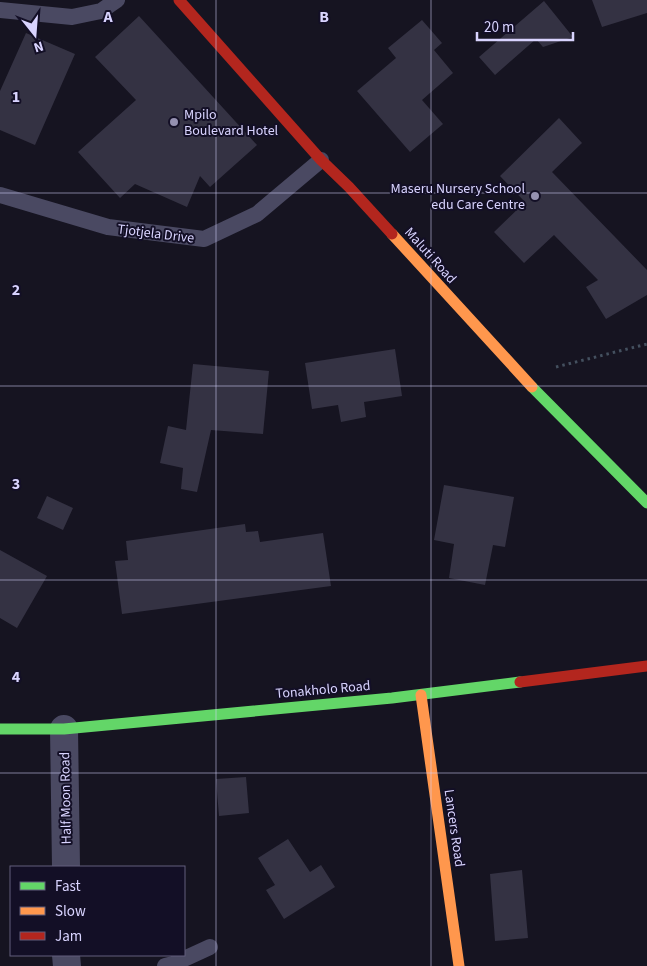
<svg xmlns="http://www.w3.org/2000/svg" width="647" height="966" font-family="'Source Sans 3',sans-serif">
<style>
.building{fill:#343243}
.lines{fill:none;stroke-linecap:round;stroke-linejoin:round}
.path{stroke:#44505f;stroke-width:3;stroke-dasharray:2.5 4;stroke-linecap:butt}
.lane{stroke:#4a4962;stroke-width:16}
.street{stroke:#4a4962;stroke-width:28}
.fast{stroke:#63d668;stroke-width:11}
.slow{stroke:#ff974d;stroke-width:11}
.jam{stroke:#b3261e;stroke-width:11}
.grid{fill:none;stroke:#d9d4ff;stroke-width:1;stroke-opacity:0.55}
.poi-dot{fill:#9591b1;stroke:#130f26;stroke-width:2}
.labels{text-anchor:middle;stroke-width:4;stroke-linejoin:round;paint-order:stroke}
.poi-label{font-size:14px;fill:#d9d4ff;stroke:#130f26;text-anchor:start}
.street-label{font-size:14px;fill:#d9d4ff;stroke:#130f26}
.grid-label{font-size:16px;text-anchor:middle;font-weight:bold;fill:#d9d4ff;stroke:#130f26;stroke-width:4;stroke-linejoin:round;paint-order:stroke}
</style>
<rect width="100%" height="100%" fill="#161421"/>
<!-- building -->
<path class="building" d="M592 0H647V13L602 27Z
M544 1 573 37 543 47 536 39 495 75 479 57Z
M139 16 257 145 210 187 200 176 187 207 135 184 120 198 78 152 136 100 95 57Z
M422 20 442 43 434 50 453 73 422 100 443 124 410 152 357 91 396 58 388 48Z
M26 33 75 54 35 145 0 130V91Z
M559 118 582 143 552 172 647 270V295L606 319 586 287 598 280 554 235 524 263 494 232 525 202 500 176Z
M395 349 402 396 364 402 366 417 341 422 338 405 312 409 305 363Z
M193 364 269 371 263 434 211 430 197 492 181 489 183 468 160 463 168 426 186 430Z
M444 485 514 497 505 547 493 545 485 585 449 578 454 544 434 540Z
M47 496 73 508 63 530 37 518Z
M245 524 246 532 258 531 260 542 323 533 331 586 122 614 115 561 128 560 126 541Z
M0 550 47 576 17 628 0 618Z
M246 777 249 813 219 816 216 779Z
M288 839 310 872 321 865 335 887 284 919 266 890 275 885 258 858Z
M522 870 528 938 495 941 490 874Z"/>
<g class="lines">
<!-- path -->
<path class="path" d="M556 367 647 344"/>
<!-- lane -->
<path class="lane" d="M0 10 72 17 101 11 117 0
M0 195 108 227 204 239 257 214 321 160
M165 966 173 964 210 947"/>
<!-- street -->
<path class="street" d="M64 729 66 867
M66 955 67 966"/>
<!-- fast -->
<path class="fast" d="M532 387 647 503
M0 729H64L392 698 520 682"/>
<!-- slow -->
<path class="slow" d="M392 234 532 387
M421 695 459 966"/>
<!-- jam -->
<path class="jam" d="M179 0 321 160 349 187 392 234
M520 682 647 666"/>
</g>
<!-- grid -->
<path class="grid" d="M216 0V966M431 0V966M0 193H647M0 386H647M0 580H647M0 773H647"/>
<!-- markers -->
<g class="poi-dot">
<circle cx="174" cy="122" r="5"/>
<circle cx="535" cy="196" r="5"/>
</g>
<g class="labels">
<!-- poi labels -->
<g class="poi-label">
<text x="184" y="119">Mpilo<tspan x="184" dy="16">Boulevard Hotel</tspan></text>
<text x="525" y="193" text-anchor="end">Maseru Nursery School<tspan x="525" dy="16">edu Care Centre</tspan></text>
</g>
<!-- street labels -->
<g class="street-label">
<text transform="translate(156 233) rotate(7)" y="5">Tjotjela Drive</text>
<text transform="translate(431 255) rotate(48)" y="5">Maluti Road</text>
<text transform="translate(323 689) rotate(-5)" y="5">Tonakholo Road</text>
<text transform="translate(65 798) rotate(-91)" y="5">Half Moon Road</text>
<text transform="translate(455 828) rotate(82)" y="5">Lancers Road</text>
</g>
</g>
<g class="grid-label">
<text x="108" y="22">A</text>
<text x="324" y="22">B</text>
<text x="16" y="102">1</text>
<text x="16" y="295">2</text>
<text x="16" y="489">3</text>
<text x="16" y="682">4</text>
</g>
<!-- legend -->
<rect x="10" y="866" width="175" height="90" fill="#130f26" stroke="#625e7d"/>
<rect x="20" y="882" width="25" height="8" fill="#63d668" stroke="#625e7d"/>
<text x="55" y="891" font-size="15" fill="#d9d4ff">Fast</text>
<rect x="20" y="907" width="25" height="8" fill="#ff974d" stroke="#625e7d"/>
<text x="55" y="916" font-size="15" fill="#d9d4ff">Slow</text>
<rect x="20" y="932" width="25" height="8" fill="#b3261e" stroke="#625e7d"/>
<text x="55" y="941" font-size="15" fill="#d9d4ff">Jam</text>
<!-- north arrow -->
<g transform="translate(35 35) rotate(163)" stroke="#130f26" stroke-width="4" paint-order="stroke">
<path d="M0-4L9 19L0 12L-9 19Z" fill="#d9d4ff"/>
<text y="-8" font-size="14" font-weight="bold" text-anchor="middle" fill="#d9d4ff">N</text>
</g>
<!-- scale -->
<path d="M477 32v8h96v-8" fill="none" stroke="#d9d4ff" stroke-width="2.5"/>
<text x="484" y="32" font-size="15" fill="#d9d4ff" stroke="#130f26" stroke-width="4" paint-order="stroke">20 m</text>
</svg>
